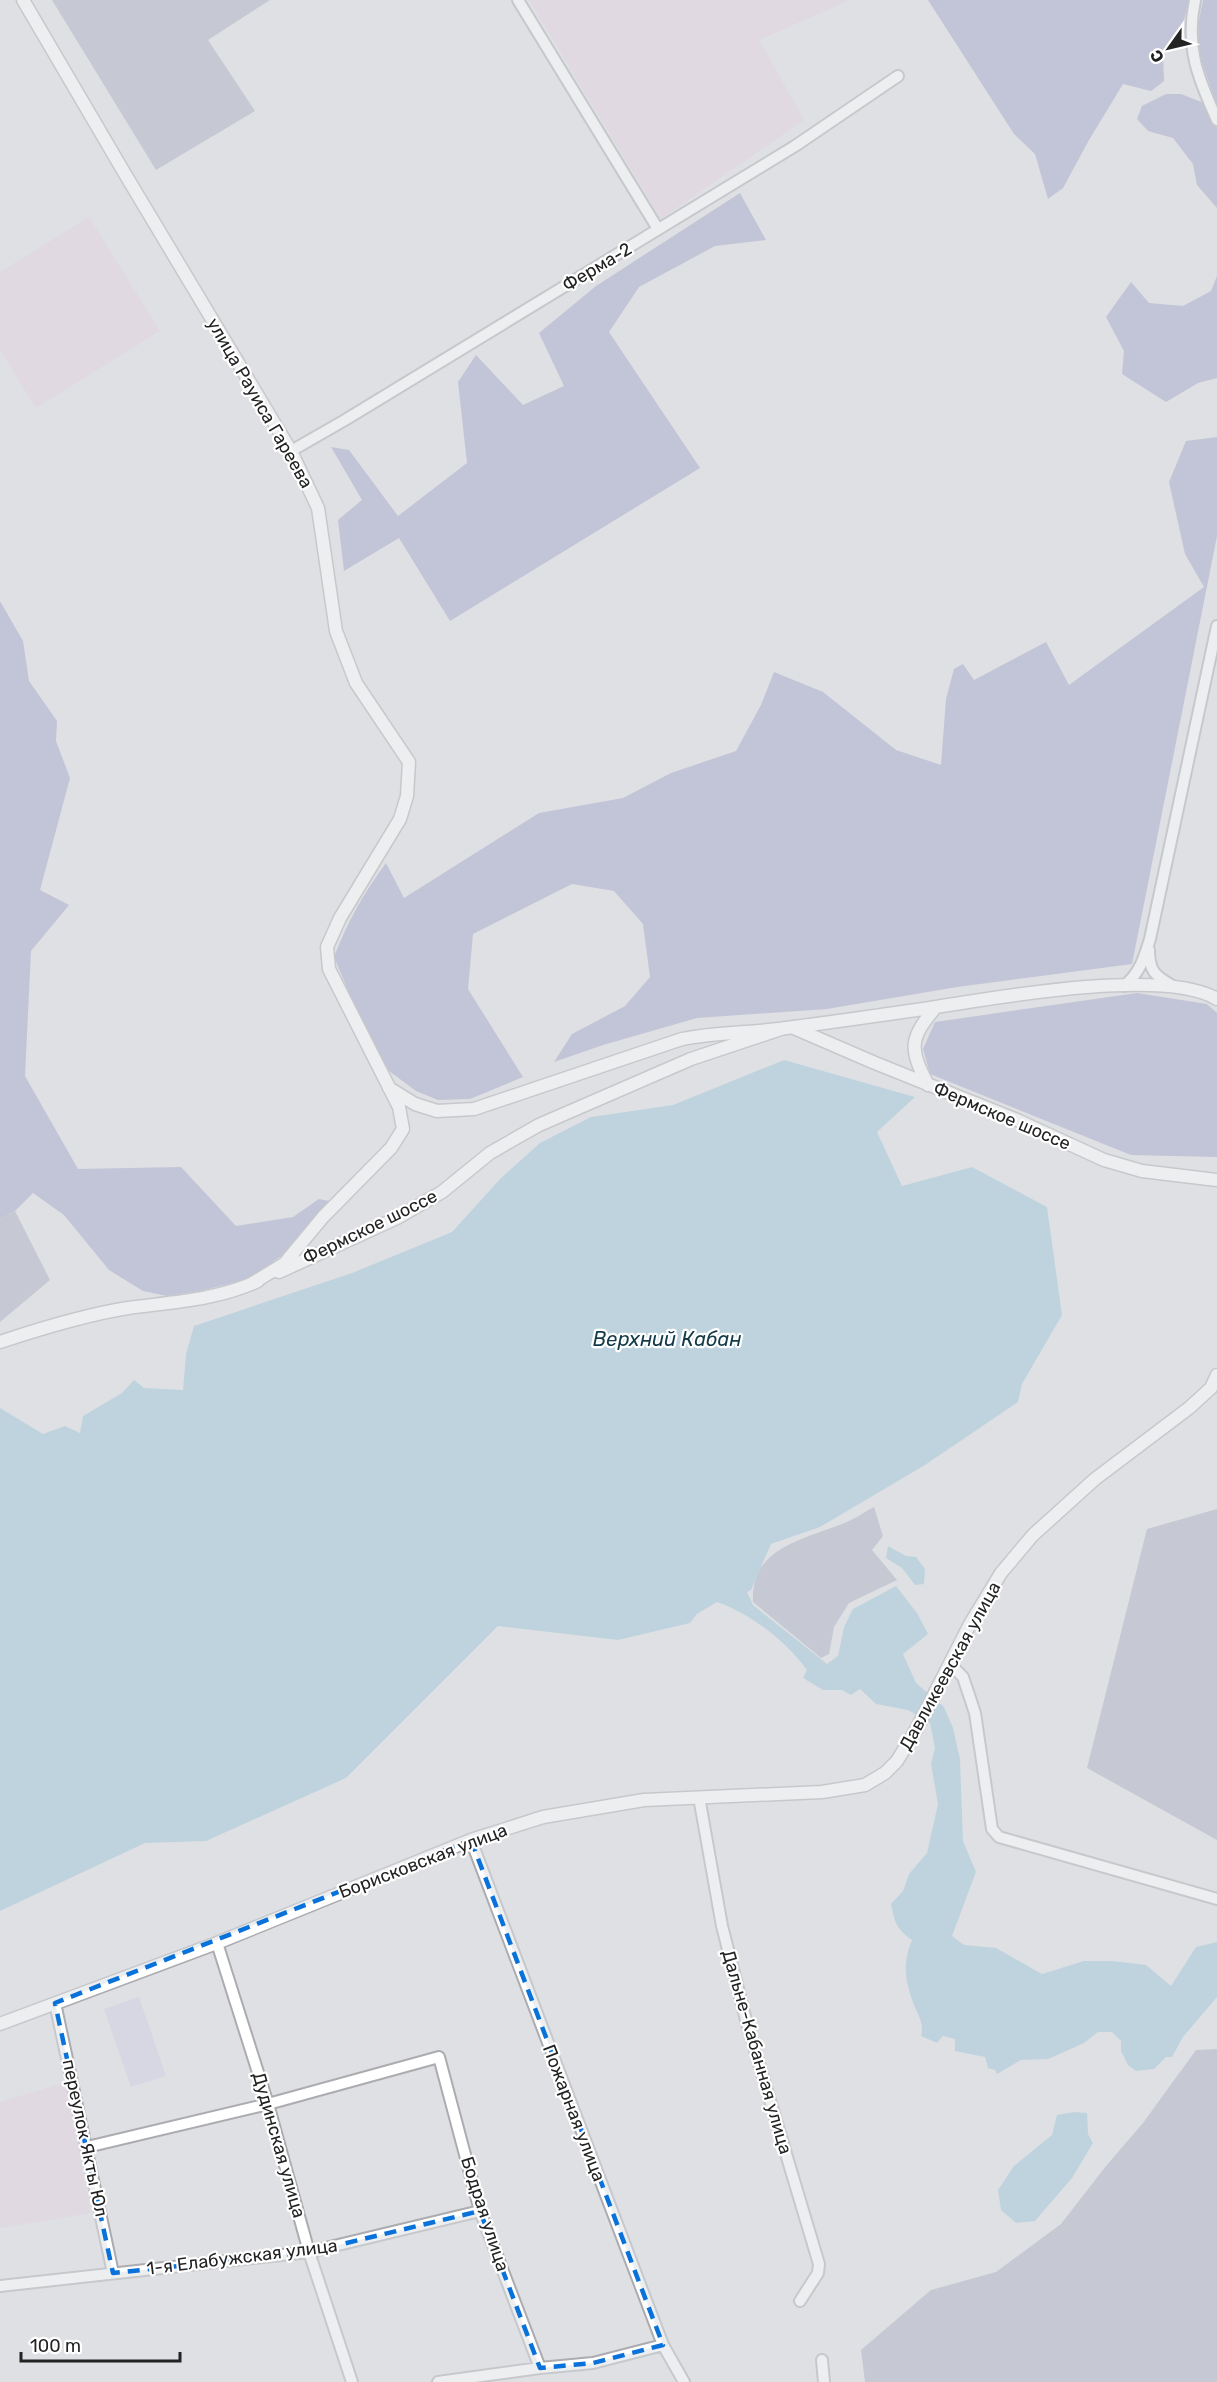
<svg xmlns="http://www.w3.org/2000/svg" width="1217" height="2382" font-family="Rubik,sans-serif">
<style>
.built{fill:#d6d7e2}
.education{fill:#e2d0e0}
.green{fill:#a9abc2}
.forest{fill:#a0a3c7}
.water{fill:#99c4d7}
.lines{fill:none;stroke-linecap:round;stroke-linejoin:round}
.minor-casing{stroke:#acacb0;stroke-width:14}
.tertiary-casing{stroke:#acacb0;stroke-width:15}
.minor{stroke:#fff;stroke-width:10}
.tertiary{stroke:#fff;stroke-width:12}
.marked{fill:none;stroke:#0872da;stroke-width:4.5;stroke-dasharray:12 8;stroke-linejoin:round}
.labels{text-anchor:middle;stroke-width:4.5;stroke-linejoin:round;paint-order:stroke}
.street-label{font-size:18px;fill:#232324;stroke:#fff}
.water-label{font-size:20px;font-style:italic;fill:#133a48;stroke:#fff}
</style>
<rect width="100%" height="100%" fill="#dfe0e3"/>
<!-- built -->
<path class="built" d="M139 1997 166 2076 131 2087 104 2009Z"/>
<!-- education -->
<path class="education" d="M529 0H850L759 40 804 120 661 219Z
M89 217 160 331 36 408 0 350V272Z
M66 2082 91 2213 0 2228V2102Z"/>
<!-- green -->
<path class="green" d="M52 0H270L208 40 255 111 156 170Z
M15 1211 50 1280 0 1322V1219Z
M874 1507 883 1536 872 1550 897 1580 849 1603 834 1627 829 1654 821 1658 753 1602C750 1544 810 1539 849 1521 858 1517 866 1511 874 1507Z
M1217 1509V1840L1087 1768 1147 1529Z
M1217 2049V2382H865L861 2350 931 2290 996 2272 1061 2224 1106 2166 1143 2123 1196 2050Z"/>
<!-- forest -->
<path class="forest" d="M928 0H1189L1179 40 1163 55 1164 81 1151 91 1123 84 1089 140 1063 188 1048 199 1035 154 1014 134Z
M1203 0H1217V106L1199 53 1198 25Z
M1166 94H1181L1204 103 1217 128V208L1197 185 1193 164 1173 138 1148 131 1137 119 1142 106Z
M740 193 766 240 715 246 639 287 609 332 700 468 450 621 399 538 344 571 338 520 362 500 331 447 349 450 398 516 467 463 458 382 476 355 523 405 564 386 539 333 596 286Z
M1217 276V378L1198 383 1166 402 1122 374 1124 351 1106 317 1131 282 1149 303 1183 306 1211 291Z
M1217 437V536L1132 964 957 987 827 1009 697 1018 603 1045 554 1062 572 1034 625 1006 650 977 643 924 614 891 572 884 473 934 468 989 523 1077 470 1099 438 1100 416 1091 389 1071 363 1026 334 957C348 921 363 894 386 863L404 898 539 813 623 798 671 773 736 751 761 705 774 672 823 692 896 750 941 765 946 699 954 669 963 664 974 680 1046 642 1069 685 1204 587 1185 554 1169 482 1186 441Z
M0 601 23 641 29 681 57 721 56 741 70 778 40 890 69 905 31 951 25 1076 78 1169 181 1167 236 1226 293 1217 319 1199 334 1202 281 1256 249 1279 200 1291 167 1296 143 1291 109 1270 64 1215 33 1193 15 1211 0 1219Z
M1137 993 1207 1004 1217 1013V1157L1131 1155 930 1074 923 1049 935 1022Z"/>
<!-- water -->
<path class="water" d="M784 1060 915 1097 877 1132 902 1186 972 1167 1047 1207 1062 1315 1022 1384 1018 1402 925 1465 820 1527 771 1544 751 1590 747 1592 753 1605 827 1664 838 1656 844 1627 853 1609 896 1586 917 1613 928 1634 903 1654 916 1683 944 1707 953 1728 960 1759 963 1841 976 1872 952 1936 964 1945 996 1948 1042 1974 1084 1961H1113L1146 1965 1171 1986 1196 1947 1217 1942V1997L1183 2037 1172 2057H1166L1154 2069 1136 2071 1128 2065 1121 2051V2041L1112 2032H1098L1084 2043 1048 2059 1021 2060 997 2074 995 2070 988 2068 985 2057 955 2051V2039L943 2036 937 2043 921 2036C924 2023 919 2017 914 2005 905 1981 902 1964 912 1940 897 1930 894 1921 891 1904L903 1891 909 1874 927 1853 938 1804 931 1764 935 1748 930 1723 908 1710 876 1704 860 1689 851 1695 842 1690H823L803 1678 807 1670C786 1641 751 1614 717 1602L697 1614 690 1623 618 1640 498 1626 346 1778 206 1841 145 1843 0 1911V1408L43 1434 65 1426 80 1433 83 1416 122 1393 134 1380 144 1388 183 1390 186 1354 194 1326 352 1273 452 1232 501 1178 540 1143 591 1117 673 1105Z
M888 1546 906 1556 916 1557 925 1569 924 1584 915 1585 902 1568 886 1558Z
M1074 2112 1087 2113 1088 2134 1093 2143 1072 2178 1035 2221 1016 2223 1001 2210 998 2190 1014 2166 1052 2135 1057 2115Z"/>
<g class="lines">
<!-- minor casing -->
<g class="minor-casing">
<path id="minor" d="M518 0 658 229
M1195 0C1185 47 1198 78 1217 120
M291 451 345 420 795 146 898 76
M1149 950C1149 971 1155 976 1173 986
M1124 986C1140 973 1144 958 1150 939L1217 626
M951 1665 963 1677 975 1713 992 1829 999 1837 1217 1899
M699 1797 722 1926 746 2020 819 2264 818 2273 800 2301
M471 1840 663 2345 684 2382
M217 1943 268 2104 309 2252 352 2382
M55 2003 113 2273
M87 2147 268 2104 439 2057 480 2211 540 2368
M0 2286 309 2252 480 2211
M822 2360 824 2382
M438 2382 540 2368 593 2363 663 2345"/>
</g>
<!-- tertiary casing -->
<g class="tertiary-casing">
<path id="tertiary" d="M23 0 125 174 291 451 318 508 336 631 356 683 409 762 407 796 400 819 340 918 327 947 329 969 399 1107 403 1129 391 1148 323 1217 284 1264 251 1284
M794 1028 875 1063 1017 1120 1104 1160 1142 1171 1217 1180
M928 1085C909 1048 909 1039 936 1007
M389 1088 415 1104 437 1111 474 1109 682 1039C717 1032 751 1033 786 1028 834 1022 882 1015 930 1008 993 998 1164 967 1217 999
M279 1272 397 1218 442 1192 490 1153 539 1125 691 1059 784 1028
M0 1342C42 1328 84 1315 128 1308 172 1302 217 1300 258 1281
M0 2024 217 1943 471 1840 543 1817 644 1800 822 1792 865 1785 885 1773 897 1761 917 1728 970 1624 1001 1573 1033 1535 1095 1479 1189 1408 1211 1388 1217 1375"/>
</g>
<!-- minor -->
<use href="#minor" class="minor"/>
<!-- tertiary -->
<use href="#tertiary" class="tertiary"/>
</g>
<!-- marked area -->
<path d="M0 0H1217V2382H0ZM471 1840 663 2345 593 2363 540 2368 480 2211 309 2252 113 2273 55 2003Z" fill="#dfe0e3" fill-opacity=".55" fill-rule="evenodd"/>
<path class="marked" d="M471 1840 663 2345 593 2363 540 2368 480 2211 309 2252 113 2273 55 2003Z"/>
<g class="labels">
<!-- street labels -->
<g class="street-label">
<text transform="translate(597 267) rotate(-31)" y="6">Ферма-2</text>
<text transform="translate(260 403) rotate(60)" y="6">улица Рауиса Гареева</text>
<text transform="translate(1002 1116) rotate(23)" y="6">Фермское шоссе</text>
<text transform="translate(370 1227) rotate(-26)" y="6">Фермское шоссе</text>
<text transform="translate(950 1666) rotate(-61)" y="6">Давликеевская улица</text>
<text transform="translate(423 1861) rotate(-21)" y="6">Борисковская улица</text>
<text transform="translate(757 2052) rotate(74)" y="6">Дальне-Кабанная улица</text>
<text transform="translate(574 2113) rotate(69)" y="6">Пожарная улица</text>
<text transform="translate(85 2138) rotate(78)" y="6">переулок Якты Юл</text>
<text transform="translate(279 2145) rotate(74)" y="6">Дудинская улица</text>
<text transform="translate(485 2214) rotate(72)" y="6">Бодрая улица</text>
<text transform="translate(242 2257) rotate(-7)" y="6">1-я Елабужская улица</text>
</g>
<!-- water labels -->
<g class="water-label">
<text x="667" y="1346">Верхний Кабан</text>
</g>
</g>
<!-- north arrow -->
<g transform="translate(1169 48) rotate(236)" stroke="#ffffff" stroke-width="4.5" paint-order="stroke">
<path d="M0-4.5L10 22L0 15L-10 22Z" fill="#232324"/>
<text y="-9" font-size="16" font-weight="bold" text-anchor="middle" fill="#232324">С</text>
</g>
<!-- scale -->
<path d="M21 2352v9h159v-9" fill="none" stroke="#232324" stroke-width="3"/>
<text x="30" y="2352" font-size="18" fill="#232324" stroke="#ffffff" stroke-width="4.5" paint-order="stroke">100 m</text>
</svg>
